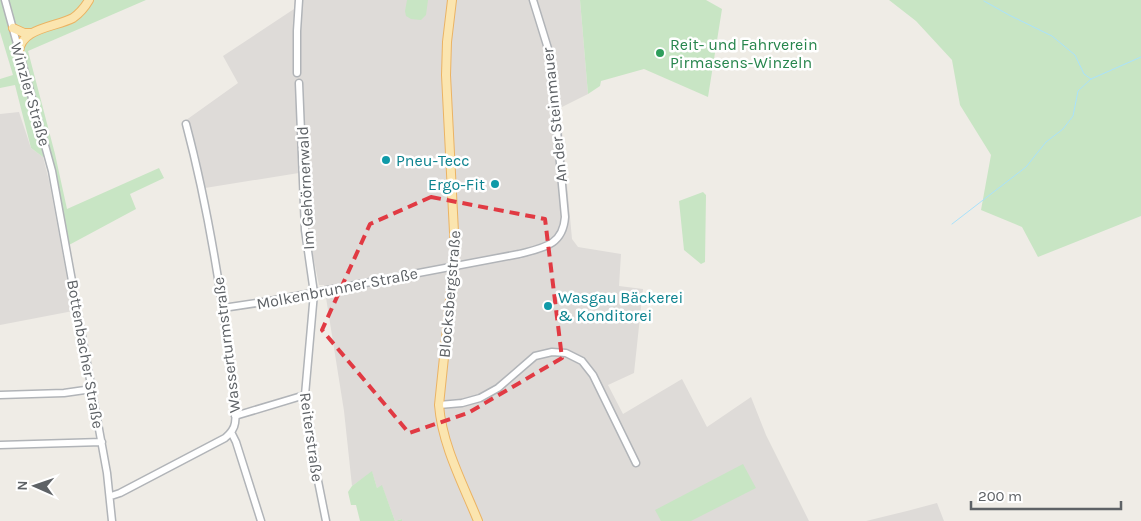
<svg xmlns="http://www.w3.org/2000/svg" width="1141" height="521" font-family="Karla,sans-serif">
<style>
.industrial{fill:#dedbd8}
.green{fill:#c8e5c4}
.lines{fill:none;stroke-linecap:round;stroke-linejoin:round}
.stream{stroke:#aae2fb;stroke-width:1}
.minor-casing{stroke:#b1b4b8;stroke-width:9}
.major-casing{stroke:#ebb363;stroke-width:10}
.minor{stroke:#fff;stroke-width:6}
.major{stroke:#fbe5af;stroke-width:8}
.marked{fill:none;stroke:#e13a43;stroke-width:4;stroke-dasharray:10 6;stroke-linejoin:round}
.leisure-dot{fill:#2e9e5b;stroke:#fff;stroke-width:2}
.culture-dot{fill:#0f9aa8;stroke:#fff;stroke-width:2}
.labels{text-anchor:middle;stroke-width:5;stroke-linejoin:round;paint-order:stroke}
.leisure-label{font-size:16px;fill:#27864d;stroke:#fff;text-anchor:start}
.street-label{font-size:16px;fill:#5e6266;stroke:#fff}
.culture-label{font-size:16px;fill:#0d838f;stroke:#fff;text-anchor:start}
</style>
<rect width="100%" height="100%" fill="#efece6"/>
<!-- industrial -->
<path class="industrial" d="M295 0H580L588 94 560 108 572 239 578 247 621 254 619 286 643 289 634 373 608 385 623 414 682 379 707 427 751 397 766 435 809 521H402V519L395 521 382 486 377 488 372 472 352 486 344 411 324 285H319L309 236 305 172 205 188 198 153H189L182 123 238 83 223 56 294 9Z
M19 112 31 148 43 157 49 181 73 311 0 325V114Z
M937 503 944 521H866L907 511Z"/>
<!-- green -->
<path class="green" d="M0 0H146L28 51 55 154 67 209 159 168 164 178 130 194 136 209 69 245 51 155 43 157 31 148 15 85 0 88V79L13 75 0 32Z
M407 0H428L426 15 421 20 411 19 406 16 405 11Z
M580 0H706L722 9 708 97 644 69 601 81 600 86 588 94Z
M889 0H1141V216L1038 257 1022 227 981 210 991 155 960 105 952 60 916 21Z
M703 192 706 195 705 262 701 264 684 250 679 201Z
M743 464 756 488 691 521H661L655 510Z
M372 471 377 488 382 485 395 521 402 519V521H360L356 505H351L348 492 352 486Z"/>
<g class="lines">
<!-- stream -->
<path class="stream" d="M984 1 1009 15 1052 36 1075 55 1084 74 1091 79
M952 224 1026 167 1046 142 1063 129 1073 116 1078 91 1091 79 1141 57"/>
<!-- minor casing -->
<g class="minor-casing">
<path id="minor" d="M5 0 52 171 107 473 112 521
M297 73V31L299 0
M299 83 305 230 314 293 305 395 317 476 326 521
M223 308 270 301 519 254C542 248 563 246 565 217L550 55 533 0
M0 395 64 393 92 389
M439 405 462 403 480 398 498 388 535 356 552 352 566 353 582 361 593 375 636 463
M235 416 305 395
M231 432 236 442 261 521
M0 445 102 442
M111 496 120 493 225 438C230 434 234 430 235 423 238 402 231 375 229 354 219 277 206 199 186 124"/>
</g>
<!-- major casing -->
<g class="major-casing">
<path id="major" d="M452 0 447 42 446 75 455 252 439 405C442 445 463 484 478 521
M13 28 24 33H31
M19 52C20 28 56 27 73 18 80 13 85 7 89 0"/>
</g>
<!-- minor -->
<use href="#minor" class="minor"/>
<!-- major -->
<use href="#major" class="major"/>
</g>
<!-- marked area -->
<path class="marked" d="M431 197 545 219 562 358 468 413 409 433 322 330 370 224Z"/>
<!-- markers -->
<circle class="leisure-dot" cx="660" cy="53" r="5"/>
<g class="culture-dot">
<circle cx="386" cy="160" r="5"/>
<circle cx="495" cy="184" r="5"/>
<circle cx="548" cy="306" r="5"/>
</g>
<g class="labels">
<!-- leisure labels -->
<g class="leisure-label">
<text x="670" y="50">Reit- und Fahrverein<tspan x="670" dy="18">Pirmasens-Winzeln</tspan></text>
</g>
<!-- street labels -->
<g class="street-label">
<text transform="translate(31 94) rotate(74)" y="6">Winzler Straße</text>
<text transform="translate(554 115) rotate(-96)" y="6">An der Steinmauer</text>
<text transform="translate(305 188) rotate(-93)" y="6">Im Gehörnerwald</text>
<text transform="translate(337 288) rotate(-11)" y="6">Molkenbrunner Straße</text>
<text transform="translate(449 294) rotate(-85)" y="6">Blocksbergstraße</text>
<text transform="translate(226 345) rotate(-97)" y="6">Wasserturmstraße</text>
<text transform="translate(86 354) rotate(80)" y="6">Bottenbacher Straße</text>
<text transform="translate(312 437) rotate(82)" y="6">Reiterstraße</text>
</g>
<!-- culture labels -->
<g class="culture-label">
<text x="396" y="166">Pneu-Tecc</text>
<text x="485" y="190" text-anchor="end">Ergo-Fit</text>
<text x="558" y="303">Wasgau Bäckerei<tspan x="558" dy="18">&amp; Konditorei</tspan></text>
</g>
</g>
<!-- north arrow -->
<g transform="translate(35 486) rotate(272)" stroke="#ffffff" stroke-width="4" paint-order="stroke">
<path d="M0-4L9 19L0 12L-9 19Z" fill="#5e6266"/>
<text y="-8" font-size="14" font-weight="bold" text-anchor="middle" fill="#5e6266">N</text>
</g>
<!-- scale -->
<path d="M971 501v8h150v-8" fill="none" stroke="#5e6266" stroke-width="2.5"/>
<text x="978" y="501" font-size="15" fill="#5e6266" stroke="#ffffff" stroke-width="4" paint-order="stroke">200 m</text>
</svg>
